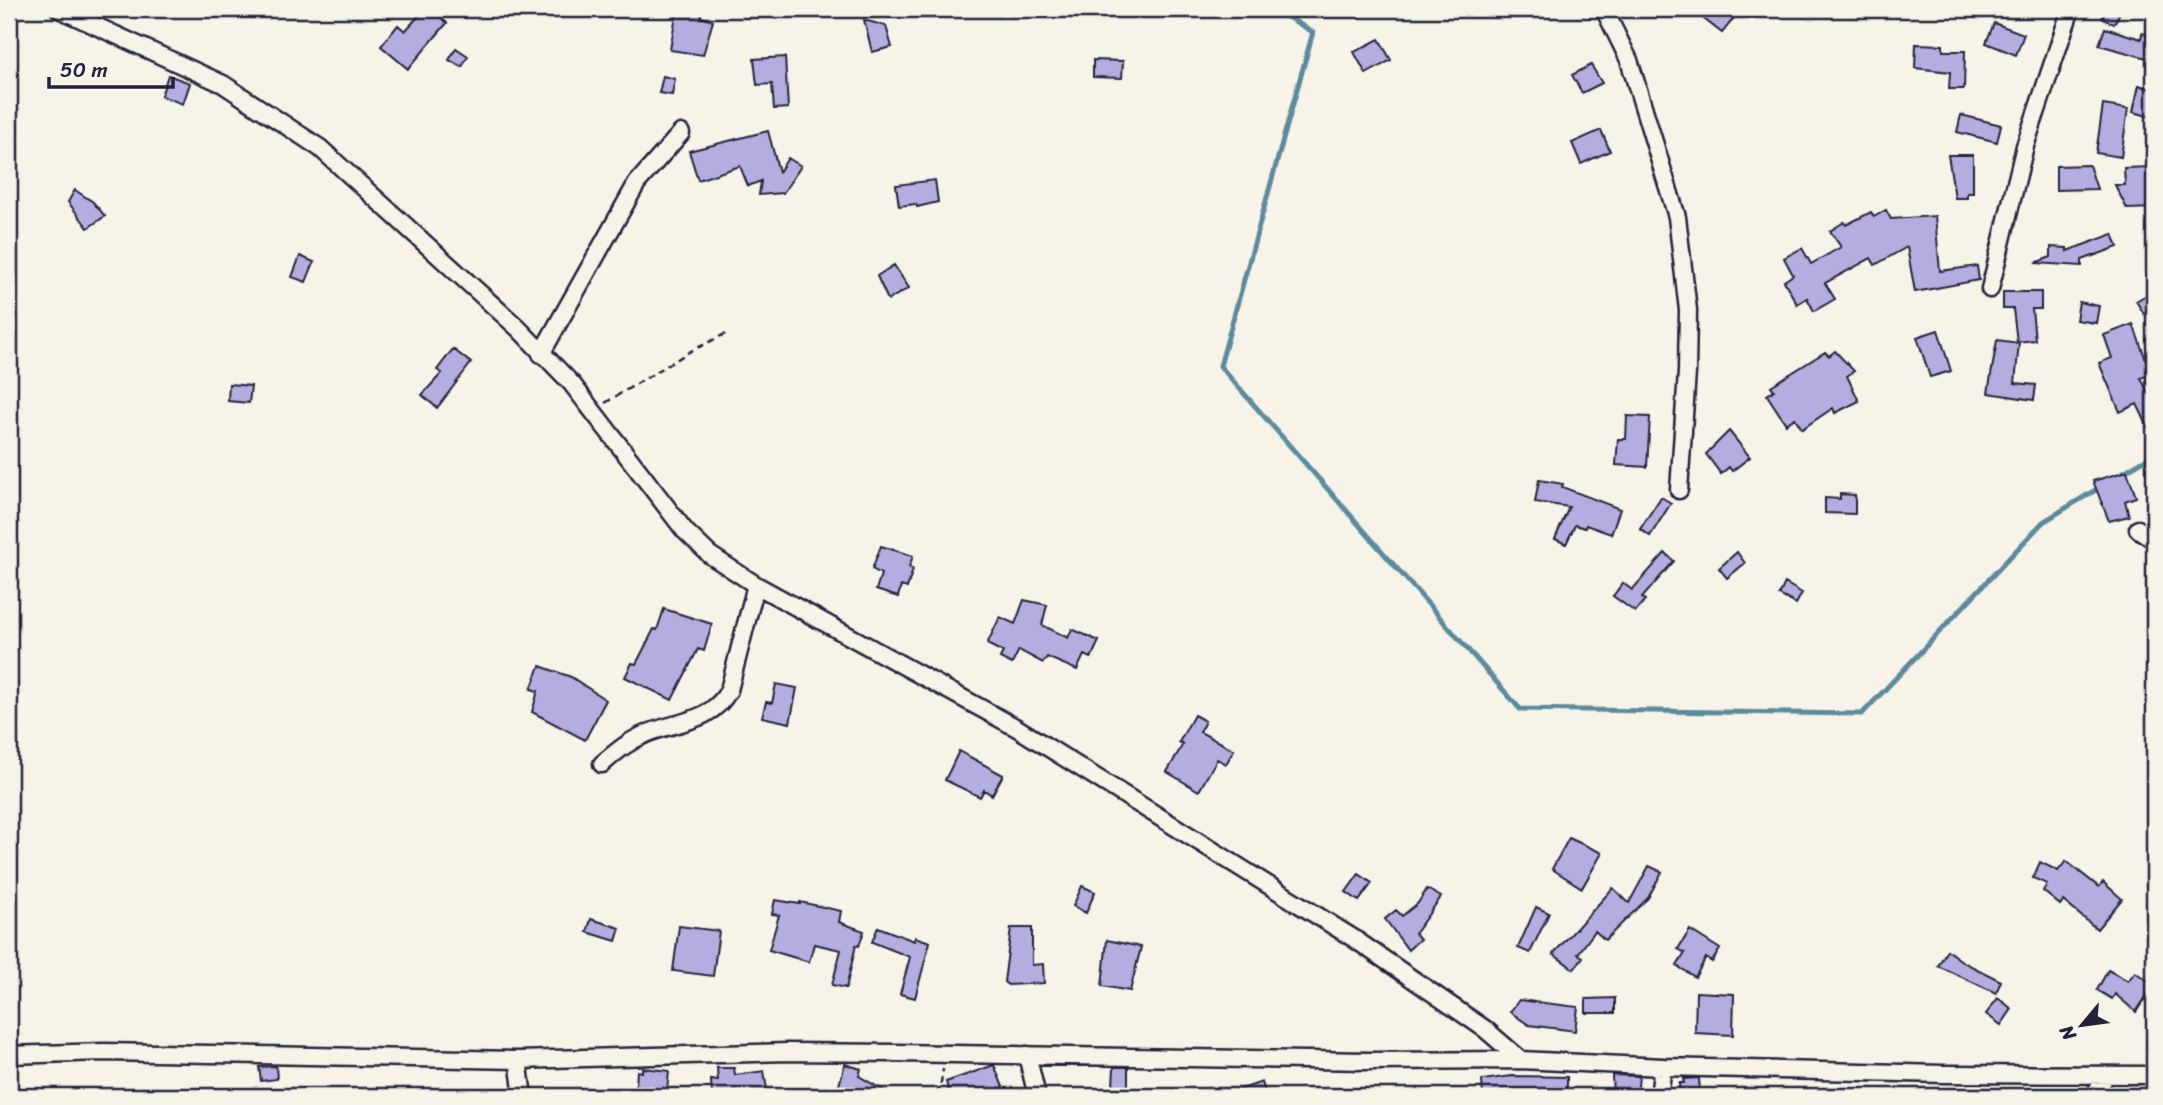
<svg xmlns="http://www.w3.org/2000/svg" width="2163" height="1105" font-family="Sriracha,sans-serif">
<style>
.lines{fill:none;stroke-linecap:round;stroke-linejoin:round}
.stream{stroke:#5c8b9e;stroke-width:5}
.building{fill:#b4aee0;stroke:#22223b;stroke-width:2}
.minor-casing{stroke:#22223b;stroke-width:21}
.path{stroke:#22223b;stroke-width:2.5;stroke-dasharray:7 5;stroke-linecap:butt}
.minor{stroke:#f7f3e8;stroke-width:16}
</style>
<rect width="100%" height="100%" fill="#f7f3e8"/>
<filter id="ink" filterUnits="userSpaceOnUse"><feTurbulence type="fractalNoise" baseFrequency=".0143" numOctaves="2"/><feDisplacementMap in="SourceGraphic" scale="14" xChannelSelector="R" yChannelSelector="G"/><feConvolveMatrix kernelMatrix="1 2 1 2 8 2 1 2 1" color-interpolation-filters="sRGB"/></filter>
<g filter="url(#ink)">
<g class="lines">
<!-- stream -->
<path class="stream" d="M1274 9 1313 32 1220 366 1520 709 1862 714 2043 522 2102 486
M2119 475 2154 454"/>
</g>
<!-- building -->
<path class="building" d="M425 9H431L447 23 408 69 381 46 398 25 405 31Z
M677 9H702L701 17 713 21 703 55 670 50Z
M1691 9H1741L1722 33Z
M2107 9H2122L2114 24 2102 18Z
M864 20 886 26 892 47 872 52Z
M1994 23 2024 34 2016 55 1986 43Z
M2105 28 2141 39 2142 33 2154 36V60L2099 45Z
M1379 39 1391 60 1366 74 1354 52Z
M1916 44 1943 45V51H1965L1964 89H1949L1950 72 1915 68Z
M456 48 468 56 462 67 449 60Z
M785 57 788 108 774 109 772 84 757 85 754 59Z
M1093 60 1123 61 1122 78 1093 77Z
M1591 65 1602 83 1582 93 1572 75Z
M168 75 190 83 183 104 161 96Z
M663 76 675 79 672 95 659 93Z
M2139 85 2154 90 2152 117 2133 112Z
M2103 105 2128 109 2121 157 2096 153Z
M1961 115 2001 125 1997 142 1957 132Z
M1601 130 1610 151 1581 164 1572 143Z
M768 131 779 172 788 158 801 166 783 193 759 195 761 181 748 186 740 166 698 180 689 151Z
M1948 155H1973V193H1967V198H1955Z
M2089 165 2097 189 2056 190V166Z
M2153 167 2154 208 2127 209 2115 185H2125L2124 168Z
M935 180 938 202 917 207 916 204 899 206 896 185Z
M75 190 93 202 105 216 88 228 68 202Z
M1886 210 1891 219 1935 216 1940 271 1977 266 1979 280 1915 292 1907 247 1875 265 1871 258 1825 283 1835 299 1814 311 1807 298 1797 304 1784 281 1793 275 1784 258 1802 248 1811 264 1841 247 1830 231 1844 222 1846 225 1871 212 1874 217Z
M2113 234 2118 247 2082 260V266L2035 263 2051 257V247L2067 248V251Z
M300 256 314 262 306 282 292 277Z
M894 265 909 288 888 300 877 276Z
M2003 292H2041V309H2032L2035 340 2017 342 2013 309H2003Z
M2150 293 2154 308 2144 314 2136 301Z
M2079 302 2099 306 2096 323 2076 320Z
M2133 324 2151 374 2141 378 2154 405V439L2137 404 2120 412 2099 363 2112 358 2104 335Z
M1938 330 1951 371 1930 377 1917 337Z
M1997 340 2019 343 2015 383 2036 385 2034 400 1988 393Z
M453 349 471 363 437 408 422 395 442 373 437 370Z
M1835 351 1854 371 1847 376 1859 401 1835 413 1833 408 1802 429 1795 418 1786 424 1767 395 1774 390 1771 386 1825 352 1829 356Z
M229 384 251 386 249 403 228 401Z
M1627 416 1650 417 1647 467 1616 465 1618 439H1626Z
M1729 431 1750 457 1732 471 1729 467 1721 474 1706 454Z
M2127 471 2136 497 2125 501 2129 516 2109 521 2093 481Z
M1539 480 1563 484 1562 487 1620 509 1611 534 1586 525 1585 528 1575 525 1566 544 1555 539 1569 507 1535 502Z
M1840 494 1855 495V514L1825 513V498L1840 499Z
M1661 497 1671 503 1650 536 1640 529Z
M881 546 913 556 909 567 913 569 907 588 901 586 898 597 876 590 881 574 872 569Z
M1737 552 1745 563 1727 578 1719 568Z
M1665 553 1674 561 1642 598 1645 600 1635 612 1613 596 1623 583 1632 590Z
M1785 583 1802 593 1796 604 1779 595Z
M1024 600 1047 605 1042 625 1068 638 1072 629 1099 641 1091 658 1084 655 1077 670 1047 657 1043 663 1019 650 1012 664 1000 658 1003 652 987 644 1000 617 1015 624Z
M664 609 712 624 704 651 698 649 672 700 625 677 632 663 636 664 654 629 657 630Z
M540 666 571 677 606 700 585 740 532 712 538 691 531 689Z
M776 684 797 688 790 723 762 717 766 702 772 703Z
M1194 715 1205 721 1200 732 1234 750 1226 764 1217 759 1199 791 1167 772 1183 744 1179 742Z
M959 751 1003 775 992 795 984 790 980 797 945 780Z
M1569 838 1602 853 1582 888 1552 869Z
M2066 861 2099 887 2103 882 2122 899 2097 929 2063 901 2060 905 2043 891 2047 884 2033 878 2040 862 2058 871Z
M1649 866 1662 872 1648 898 1605 940 1595 931 1578 954 1583 957 1574 969 1553 954 1613 888 1629 903Z
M1359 874 1372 883 1359 901 1346 892Z
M1082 886 1095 892 1086 913 1073 906Z
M1427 889 1441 897 1415 933 1420 939 1408 950 1385 919 1396 910 1402 916 1418 903Z
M775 900 800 904V902L841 911 839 922 864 931 859 946 856 945 846 988 832 985 841 950 814 944 809 962 769 950 779 915 772 914Z
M1536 907 1549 913 1530 953 1518 948Z
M591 919 620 928 616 941 587 932Z
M679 926 719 931 713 976 673 971Z
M878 927 914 941 915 937 930 942 915 998 900 994 910 957 872 942Z
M1011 928H1032V965L1043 964 1044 983 1008 985 1004 982Z
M1690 930 1720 949 1712 962 1706 958 1695 977 1677 966 1685 953 1678 949Z
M1107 940 1141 947 1130 991 1102 986Z
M1947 950 1963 962 2001 981 1996 993 1938 966Z
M2108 970 2128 981 2135 972 2154 985 2136 1012 2115 994 2112 999 2097 990Z
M1696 992 1734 994 1733 1035 1695 1033Z
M1615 998V1013H1586V999Z
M1998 998 2012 1009 2001 1025 1986 1014Z
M1519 1000 1578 1007 1575 1031 1529 1025 1510 1012Z
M845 1064 861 1069 859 1076 893 1096H836Z
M994 1065 1003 1087 980 1096H950L946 1082Z
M276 1066 277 1079 261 1081 259 1067Z
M1114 1067H1128V1087L1113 1086Z
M642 1068 669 1071 667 1091 636 1086 637 1071 642 1072Z
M717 1068H734L735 1075 764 1071 768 1096H712L711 1080 718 1081Z
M1612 1075 1639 1076 1637 1096H1613Z
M1512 1076 1567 1077V1095L1483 1096 1482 1080Z
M1699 1078 1700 1096H1680L1679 1083H1684L1683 1079Z
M1262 1082 1266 1096H1227V1094Z"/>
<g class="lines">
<!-- minor casing -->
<g class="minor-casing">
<path id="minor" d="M59 9 223 84 320 148 518 328 572 384 685 531 710 555 756 585 1017 728 1353 938 1485 1029 1521 1060
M1604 9 1629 60 1677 217 1688 310 1687 372 1679 490
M1990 289 2025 146 2071 9
M541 354 637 183 681 133
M2138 529 2154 540
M602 764C617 751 630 740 648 733 679 721 712 722 729 690L756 585
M9 1055 104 1052 518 1060 788 1052 896 1053 1368 1061 1521 1060 1663 1067 1944 1074 2154 1075
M1027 1055 1037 1096
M518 1060 523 1096
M1659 1096 1663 1067
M2094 1096 2106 1075"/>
</g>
<!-- path -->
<path class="path" d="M605 403 689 352 729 332
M939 1096 943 1069"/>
<!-- minor -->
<use href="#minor" class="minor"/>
</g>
</g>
<!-- margin -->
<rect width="2163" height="1105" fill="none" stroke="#f7f3e8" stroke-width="35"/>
<rect x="18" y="18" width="2128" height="1070" fill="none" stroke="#22223b" stroke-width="2.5" filter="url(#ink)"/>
<!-- north arrow -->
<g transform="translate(2082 1025) rotate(241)" stroke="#f7f3e8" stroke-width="5" paint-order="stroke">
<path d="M0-5L12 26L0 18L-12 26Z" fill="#22223b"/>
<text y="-10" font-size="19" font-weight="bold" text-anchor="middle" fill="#22223b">N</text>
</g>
<!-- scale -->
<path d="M49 77v10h124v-10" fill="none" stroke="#22223b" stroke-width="3.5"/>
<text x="60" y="77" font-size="21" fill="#22223b" stroke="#f7f3e8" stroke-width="5" paint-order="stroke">50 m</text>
</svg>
